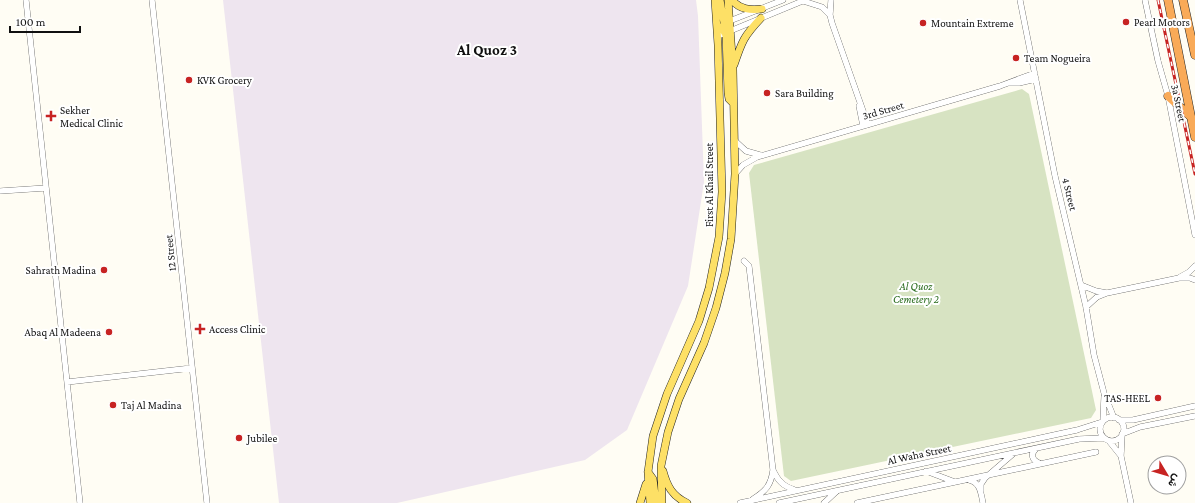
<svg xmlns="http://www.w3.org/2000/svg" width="1195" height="503" font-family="'Crimson Pro',Vazirmatn,serif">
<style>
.industrial{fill:#eee5ef}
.cemetery{fill:#d7e3c2}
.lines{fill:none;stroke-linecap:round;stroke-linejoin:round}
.minor-casing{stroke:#434343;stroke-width:6}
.major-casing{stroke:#212121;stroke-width:8}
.highway-casing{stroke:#212121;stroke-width:9}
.minor{stroke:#fff;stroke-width:5.5}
.major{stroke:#fde066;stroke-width:7}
.highway{stroke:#f9aa58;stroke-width:8}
.rail-casing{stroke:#c72322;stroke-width:3}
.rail{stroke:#fff;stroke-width:1.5;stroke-dasharray:4.5;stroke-linecap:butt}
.poi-dot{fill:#c72322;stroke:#fff;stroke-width:1.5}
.labels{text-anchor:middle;stroke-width:4;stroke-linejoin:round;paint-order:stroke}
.poi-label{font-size:11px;fill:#101010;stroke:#fff;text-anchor:start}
.street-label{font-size:11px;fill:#101010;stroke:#fff}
.park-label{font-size:11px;font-style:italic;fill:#296c1d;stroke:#fff}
.district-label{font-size:15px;font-weight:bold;fill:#101010;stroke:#fff}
</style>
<rect width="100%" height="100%" fill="#fffdf4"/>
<!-- industrial -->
<path class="industrial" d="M223 0H696L698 16 704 182 688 286 627 430 585 460 397 503H279Z"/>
<!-- cemetery -->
<path class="cemetery" d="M1022 89 1029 94 1096 410 1091 418 791 481 784 476 749 173 754 165Z"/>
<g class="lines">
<!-- minor casing -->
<g class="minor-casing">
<path id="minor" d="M26 0 80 503
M152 0 207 503
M831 0 830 15 832 23 868 125
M1020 0 1055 176 1086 307 1094 355 1104 393 1114 418
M1145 0 1158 61 1168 96 1195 235
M803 1 822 7 830 15
M727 22 783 0
M718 36 805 0
M1009 83H1019L1036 79
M859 106 863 126
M734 140 746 151 760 155
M735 174 743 165 757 157 1000 86 1035 73
M0 191 46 188
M744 261 749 266 773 470C771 485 766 491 753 499
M1180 277 1189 272 1195 266
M1081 285 1096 291 1107 293
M1086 307 1097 297 1107 293 1179 278H1190L1195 280
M67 382 192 368
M1100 429a12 12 0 1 1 24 0a12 12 0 1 1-24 0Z
M1119 420H1133L1195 406
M1103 421 1104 397
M1122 434 1140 427 1195 416
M1122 435 1121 456 1131 503
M1109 441 1121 456
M1036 449C1030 454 1032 460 1039 463
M773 470C778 481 783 486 795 490
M926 471 955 482
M969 480C980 482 981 493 983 503
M981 491V484L985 478 1013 454
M740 503 1077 430 1102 422
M779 503 1079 439 1104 438
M824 503 837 491
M857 503 1096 452"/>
</g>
<!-- major casing -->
<g class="major-casing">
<path id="major" d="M720 0 724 23 728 30
M732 0C740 10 751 10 762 9
M717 26 722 28 726 35 728 93 729 99 733 103
M734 65C742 41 744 36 761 18
M663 471C667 486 672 496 687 503
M648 472 653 479 656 503
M640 503 646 484
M650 503 648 472 653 436 667 394 699 321 709 288 719 237 722 192 718 45 715 0
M662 503 661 466 668 432 679 399 704 343 716 308 725 273 731 239 735 174 733 69 728 0"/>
</g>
<!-- highway casing -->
<g class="highway-casing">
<path id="highway" d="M1168 0 1195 137
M1183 0 1195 55
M1168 96 1191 117"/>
</g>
<!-- minor -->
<use href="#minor" class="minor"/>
<!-- major -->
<use href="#major" class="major"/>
<!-- highway -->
<use href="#highway" class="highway"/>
<!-- rail casing -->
<g class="rail-casing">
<path id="rail" d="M1158 0 1195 174"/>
</g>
<!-- rail -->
<use href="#rail" class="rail"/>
</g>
<!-- markers -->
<g class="poi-dot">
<circle cx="1126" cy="22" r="4"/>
<circle cx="923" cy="23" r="4"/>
<circle cx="1016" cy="58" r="4"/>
<circle cx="189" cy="80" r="4"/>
<circle cx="767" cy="93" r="4"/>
<path d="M49 110h4v4h4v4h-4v4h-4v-4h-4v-4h4z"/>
<circle cx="104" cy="270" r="4"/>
<path d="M198 323h4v4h4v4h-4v4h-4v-4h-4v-4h4z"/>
<circle cx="109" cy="332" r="4"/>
<circle cx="1158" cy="398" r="4"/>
<circle cx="113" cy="405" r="4"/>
<circle cx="239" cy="438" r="4"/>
</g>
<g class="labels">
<!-- poi labels -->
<g class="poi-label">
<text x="1134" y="26">Pearl Motors</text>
<text x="931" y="27">Mountain Extreme</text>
<text x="1024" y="62">Team Nogueira</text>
<text x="197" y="84">KVK Grocery</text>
<text x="775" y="97">Sara Building</text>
<text x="60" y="114">Sekher<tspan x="60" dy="13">Medical Clinic</tspan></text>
<text x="96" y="274" text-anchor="end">Sahrath Madina</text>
<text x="209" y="333">Access Clinic</text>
<text x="101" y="336" text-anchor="end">Abaq Al Madeena</text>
<text x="1150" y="402" text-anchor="end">TAS-HEEL</text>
<text x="121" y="409">Taj Al Madina</text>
<text x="247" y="442">Jubilee</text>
</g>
<!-- street labels -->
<g class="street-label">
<text transform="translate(1179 103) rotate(78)" y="4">3a Street</text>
<text transform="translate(883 110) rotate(-16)" y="4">3rd Street</text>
<text transform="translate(709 185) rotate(-90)" y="4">First Al Khail Street</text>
<text transform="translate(1070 194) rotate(76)" y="4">4 Street</text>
<text transform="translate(170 253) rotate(-96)" y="4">12 Street</text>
<text transform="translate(919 454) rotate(-12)" y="4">Al Waha Street</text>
</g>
<!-- park labels -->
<g class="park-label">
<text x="916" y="290">Al Quoz<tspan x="916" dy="13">Cemetery 2</tspan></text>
</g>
<!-- district labels -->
<g class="district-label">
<text x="487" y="55">Al Quoz 3</text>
</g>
</g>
<!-- north arrow -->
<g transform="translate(1167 475) rotate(128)"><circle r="19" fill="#ffffff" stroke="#9f9f9f"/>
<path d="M0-3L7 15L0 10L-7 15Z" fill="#c72322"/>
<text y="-6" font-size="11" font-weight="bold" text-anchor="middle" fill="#101010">ش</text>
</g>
<!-- scale -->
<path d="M10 26v6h70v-6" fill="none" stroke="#101010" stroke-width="2"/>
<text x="16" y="26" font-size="12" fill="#101010" stroke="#ffffff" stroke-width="3" paint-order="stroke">100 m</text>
</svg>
